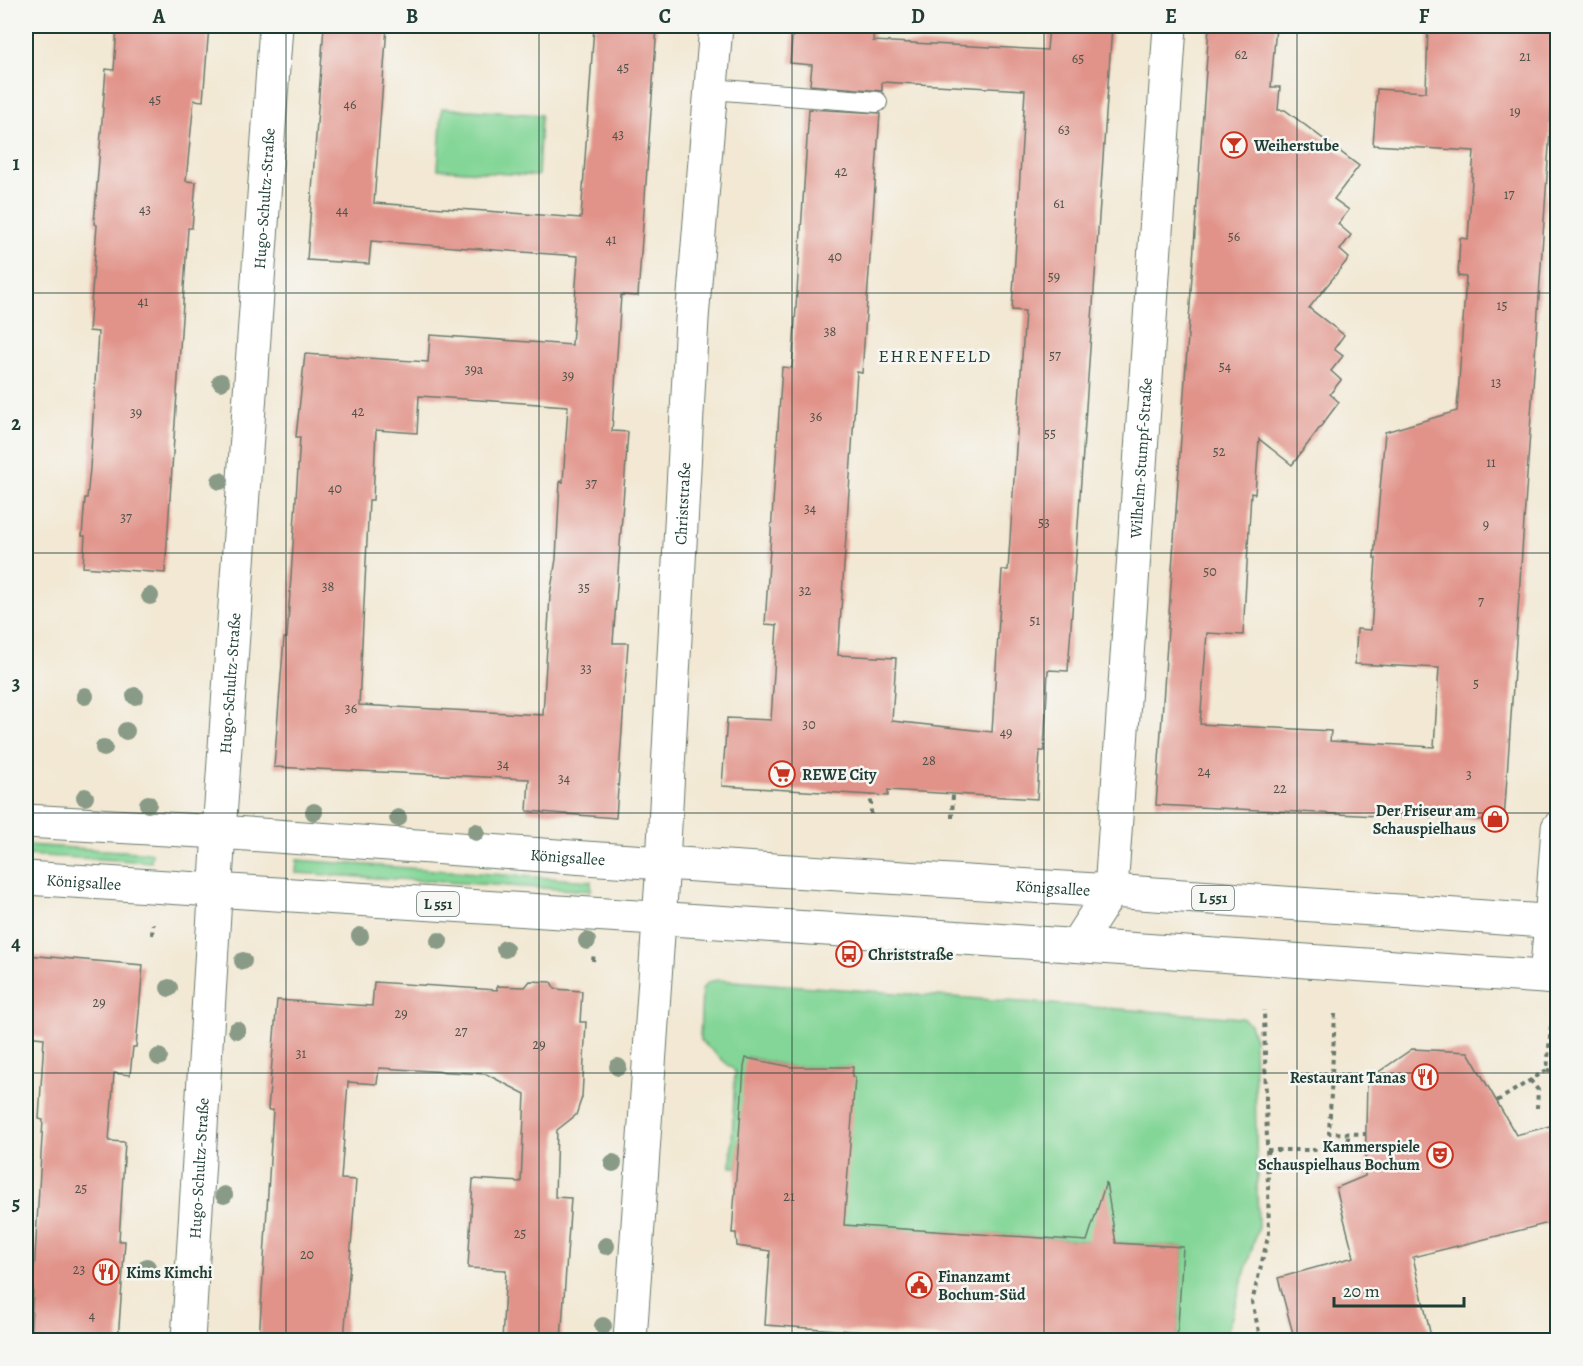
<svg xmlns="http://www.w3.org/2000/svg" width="1583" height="1366" font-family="Alegreya,serif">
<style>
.green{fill:#83d697;stroke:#518a66;stroke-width:1.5}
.building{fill:#e19389;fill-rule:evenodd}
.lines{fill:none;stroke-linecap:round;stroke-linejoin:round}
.service-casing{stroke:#69796c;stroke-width:22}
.minor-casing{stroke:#69796c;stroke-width:35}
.primary-casing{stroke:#69796c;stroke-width:35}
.path{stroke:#69796c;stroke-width:4;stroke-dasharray:4.5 4.5;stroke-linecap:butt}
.service{stroke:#fff;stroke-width:20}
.minor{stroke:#fff;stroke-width:33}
.primary{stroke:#fff;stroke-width:33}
.tree{fill:#899b87}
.grid{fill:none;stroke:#1f3d34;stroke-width:1.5;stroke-opacity:0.55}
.labels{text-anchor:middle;stroke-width:5;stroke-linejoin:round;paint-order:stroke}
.number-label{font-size:14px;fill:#505249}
.shield{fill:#f6f6f2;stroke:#60746d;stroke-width:1.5}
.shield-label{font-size:15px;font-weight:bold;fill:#1f3d34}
.poi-label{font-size:16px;font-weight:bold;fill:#1f3d34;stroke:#f6f6f2;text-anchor:start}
.street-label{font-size:16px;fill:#1f3d34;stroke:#f6f6f2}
.neighbourhood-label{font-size:18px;letter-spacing:1.5px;fill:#1f3d34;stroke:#f6f6f2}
.neatline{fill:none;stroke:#1f3d34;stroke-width:2}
.grid-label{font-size:20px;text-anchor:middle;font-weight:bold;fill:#1f3d34}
</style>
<rect width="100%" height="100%" fill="#f6f6f2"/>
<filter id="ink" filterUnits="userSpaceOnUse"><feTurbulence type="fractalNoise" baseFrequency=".0167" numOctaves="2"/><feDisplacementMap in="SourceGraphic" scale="12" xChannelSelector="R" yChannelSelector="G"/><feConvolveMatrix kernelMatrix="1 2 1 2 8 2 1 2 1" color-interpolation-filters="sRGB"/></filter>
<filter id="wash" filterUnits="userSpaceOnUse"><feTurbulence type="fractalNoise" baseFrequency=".008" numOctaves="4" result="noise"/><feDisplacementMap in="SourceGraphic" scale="24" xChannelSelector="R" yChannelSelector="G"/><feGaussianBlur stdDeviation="1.35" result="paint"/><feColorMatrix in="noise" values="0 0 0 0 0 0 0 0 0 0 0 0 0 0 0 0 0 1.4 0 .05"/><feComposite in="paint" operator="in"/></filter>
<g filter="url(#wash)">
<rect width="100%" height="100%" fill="#f2e8d3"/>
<!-- green -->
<path class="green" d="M442 108 541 115 538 176 438 169Z
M26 845 152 853 151 862 26 855Z
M297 860 591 881V891L296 873Z
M719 980 1242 1018 1250 1024 1254 1037 1258 1228 1225 1340H1177L1183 1247 842 1225 854 1077H852V1067H792L747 1057 737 1167H731L735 1071 700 1040 702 990C706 982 710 981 719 980Z"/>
<g id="blocks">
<!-- building -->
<path class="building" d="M117 26H209L203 101 194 100 186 181 196 182 192 228H188L165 573 83 567 85 536H82L85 498H87L90 468 98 332 89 331 97 225 94 224 106 69 114 70Z
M324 26H387L374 203 581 218 594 26H657L638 296 621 295 612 431 628 432 613 643H628L616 818 527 811 529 779 274 767 284 638H287L300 437H296L305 354 428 362 430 335 572 345 578 256 371 241 369 264 307 260ZM419 396 568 406 563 482 560 481 556 559 550 595 543 715 359 705 369 500H373L376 430 417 433Z
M793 26H874L873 41 1047 50 1049 26H1112L1068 671 1048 670 1044 751H1040L1037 799 888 790V796L722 786 727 718 771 720 777 625 765 624 782 367 792 368 809 109 880 113 862 373 857 372 838 655 896 658 892 721 992 732 1002 570H1008L1025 311 1012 310 1025 90 882 82V91L810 85 812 65 790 63Z
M1209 26H1276L1271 87H1280L1278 110H1285L1359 166 1334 199 1349 210 1338 224 1351 235 1340 250 1349 258 1309 308 1344 335 1334 349 1343 356 1331 371 1341 380 1330 394 1339 402 1292 465 1259 439 1255 494 1251 493 1243 635 1207 633 1200 724 1331 731 1330 741 1434 747 1439 668 1355 664 1357 629 1371 630 1376 558H1374L1385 432 1457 411 1466 277 1458 276 1460 238 1468 239 1474 151 1373 145 1377 89 1426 92 1428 26H1557L1504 821 1378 814 1377 816 1156 805Z
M26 955 143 965 136 1047H133L130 1075 114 1073 109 1141 125 1142 119 1241H125L118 1341H30L43 1120 39 1119 44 1038 26 1036Z
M530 981 551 982 555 989 582 991 580 1022H586L582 1097 576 1115 557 1130 555 1197 571 1198 561 1341H502L506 1270 468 1268 473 1179 521 1182 525 1094 486 1074 379 1068 377 1084 348 1082 341 1179 356 1180 344 1341H259L273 1110H268L277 1000 372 1006 374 982 497 990V986L525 987Z
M1412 1049 1468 1052 1516 1135 1557 1124V1221L1413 1257 1432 1341H1295L1278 1278 1354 1257 1336 1188 1365 1176 1367 1080Z
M746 1058 792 1067H853L852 1077H855L844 1225 1087 1241 1106 1182 1116 1243 1183 1247 1177 1341H994L765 1325 770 1251 737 1246 736 1233H732L744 1067Z"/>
</g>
</g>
<g filter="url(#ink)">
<use href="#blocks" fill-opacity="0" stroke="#69796c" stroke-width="1.5"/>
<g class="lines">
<!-- service casing -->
<g class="service-casing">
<path id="service" d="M711 89 877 102"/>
</g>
<!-- minor casing -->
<g class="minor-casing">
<g id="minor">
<path id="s1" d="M1111 891 1170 26"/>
<path d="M1551 922 1558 828"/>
<path id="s2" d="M188 1340 219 832 276 26"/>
<path id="s3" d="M630 1340 663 863 692 319 716 26"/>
</g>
</g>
<!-- primary casing -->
<g class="primary-casing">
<g id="primary">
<path id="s4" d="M26 821 219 832 600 859 1111 891 1558 922"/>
<path id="s5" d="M26 878 904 934 1558 978"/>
<path d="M1076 945 1111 891"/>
<path d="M1546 977 1551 922"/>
</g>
</g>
<!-- path -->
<path class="path" d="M871 814V795
M952 818 953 794
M152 935 153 924
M593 961 594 953
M1335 1014 1329 1133 1366 1134
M1547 1070 1558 1071
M1530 1080 1538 1090 1537 1108
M1497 1101 1547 1070 1551 1026
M1267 1150H1348V1134
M1261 1340 1252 1302 1269 1233 1264 1010"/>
<!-- service -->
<use href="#service" class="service"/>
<!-- minor -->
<use href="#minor" class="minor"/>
<!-- primary -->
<use href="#primary" class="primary"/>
</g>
<!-- trees -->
<g class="tree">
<circle cx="221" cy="382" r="9"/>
<circle cx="220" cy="481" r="9"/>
<circle cx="150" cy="596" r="9"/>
<circle cx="85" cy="696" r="9"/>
<circle cx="135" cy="696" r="9"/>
<circle cx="126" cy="731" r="9"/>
<circle cx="104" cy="748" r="9"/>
<circle cx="85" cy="797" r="9"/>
<circle cx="148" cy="804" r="9"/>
<circle cx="314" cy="812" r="9"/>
<circle cx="398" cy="818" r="9"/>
<circle cx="476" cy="832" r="9"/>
<circle cx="360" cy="936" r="9"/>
<circle cx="439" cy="941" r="9"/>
<circle cx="587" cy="941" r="9"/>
<circle cx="505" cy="949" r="9"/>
<circle cx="243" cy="961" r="9"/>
<circle cx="169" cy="988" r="9"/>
<circle cx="237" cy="1030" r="9"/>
<circle cx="159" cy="1057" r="9"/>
<circle cx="618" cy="1067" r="9"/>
<circle cx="613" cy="1163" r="9"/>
<circle cx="224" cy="1195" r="9"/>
<circle cx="606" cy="1246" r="9"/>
<circle cx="147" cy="1267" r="9"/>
<circle cx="603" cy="1326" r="9"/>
</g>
</g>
<!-- grid -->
<path class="grid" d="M286 26V1340M539 26V1340M792 26V1340M1044 26V1340M1297 26V1340M26 293H1558M26 553H1558M26 813H1558M26 1073H1558"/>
<!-- icons -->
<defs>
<g id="bar-ring" transform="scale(1.35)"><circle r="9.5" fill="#f6f6f2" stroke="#c8321e" stroke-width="1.5"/><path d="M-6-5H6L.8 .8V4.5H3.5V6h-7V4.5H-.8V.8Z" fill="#c8321e"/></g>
<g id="supermarket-ring" transform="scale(1.35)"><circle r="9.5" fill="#f6f6f2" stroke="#c8321e" stroke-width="1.5"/><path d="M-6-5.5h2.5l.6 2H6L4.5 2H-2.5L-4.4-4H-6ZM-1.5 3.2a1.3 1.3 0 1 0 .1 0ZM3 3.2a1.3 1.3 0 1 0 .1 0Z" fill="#c8321e"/></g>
<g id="shop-ring" transform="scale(1.35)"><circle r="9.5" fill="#f6f6f2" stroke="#c8321e" stroke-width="1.5"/><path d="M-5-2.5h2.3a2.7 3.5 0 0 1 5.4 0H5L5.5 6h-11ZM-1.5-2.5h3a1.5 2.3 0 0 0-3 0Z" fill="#c8321e"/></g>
<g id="bus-ring" transform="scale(1.35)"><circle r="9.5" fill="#f6f6f2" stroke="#c8321e" stroke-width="1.5"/><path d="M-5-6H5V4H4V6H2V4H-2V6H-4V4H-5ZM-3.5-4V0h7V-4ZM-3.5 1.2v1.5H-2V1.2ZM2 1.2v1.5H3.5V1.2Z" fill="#c8321e"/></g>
<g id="restaurant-ring" transform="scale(1.35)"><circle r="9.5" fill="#f6f6f2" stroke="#c8321e" stroke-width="1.5"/><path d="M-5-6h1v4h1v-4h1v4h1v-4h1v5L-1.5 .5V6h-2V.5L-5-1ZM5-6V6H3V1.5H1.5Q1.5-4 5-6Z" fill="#c8321e"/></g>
<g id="theatre-ring" transform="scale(1.35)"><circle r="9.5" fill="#f6f6f2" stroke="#c8321e" stroke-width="1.5"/><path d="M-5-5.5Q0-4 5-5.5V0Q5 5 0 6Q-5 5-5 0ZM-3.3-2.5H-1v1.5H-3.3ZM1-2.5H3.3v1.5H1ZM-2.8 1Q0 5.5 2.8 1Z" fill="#c8321e"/></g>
<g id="civic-ring" transform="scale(1.35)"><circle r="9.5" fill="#f6f6f2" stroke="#c8321e" stroke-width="1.5"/><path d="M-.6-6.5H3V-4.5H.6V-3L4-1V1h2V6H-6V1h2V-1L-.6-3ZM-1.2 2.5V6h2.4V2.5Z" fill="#c8321e"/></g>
</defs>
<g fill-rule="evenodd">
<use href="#bar-ring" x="1234" y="145"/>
<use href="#supermarket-ring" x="782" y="774"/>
<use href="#shop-ring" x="1495" y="819"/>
<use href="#bus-ring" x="849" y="954"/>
<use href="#restaurant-ring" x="1425" y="1077"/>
<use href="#theatre-ring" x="1440" y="1155"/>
<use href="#restaurant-ring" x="106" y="1272"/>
<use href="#civic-ring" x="919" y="1285"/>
</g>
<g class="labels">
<!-- number labels -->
<g class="number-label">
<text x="1241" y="59">62</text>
<text x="1525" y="61">21</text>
<text x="1078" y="63">65</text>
<text x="623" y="72">45</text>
<text x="155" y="104">45</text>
<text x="350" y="109">46</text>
<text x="1515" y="116">19</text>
<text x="1064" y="134">63</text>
<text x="618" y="139">43</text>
<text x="841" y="176">42</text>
<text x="1509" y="199">17</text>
<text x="1059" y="208">61</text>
<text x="145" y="214">43</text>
<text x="342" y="215">44</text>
<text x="1234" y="241">56</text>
<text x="611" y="244">41</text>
<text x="835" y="261">40</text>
<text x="1054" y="281">59</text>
<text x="143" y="306">41</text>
<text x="1502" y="310">15</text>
<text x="830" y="336">38</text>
<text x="1055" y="360">57</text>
<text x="1225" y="371">54</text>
<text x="474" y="374">39a</text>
<text x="568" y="380">39</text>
<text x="1496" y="387">13</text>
<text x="358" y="416">42</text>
<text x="136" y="417">39</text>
<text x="816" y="421">36</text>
<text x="1050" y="438">55</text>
<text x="1219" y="456">52</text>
<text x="1491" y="467">11</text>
<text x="591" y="488">37</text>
<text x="335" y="493">40</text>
<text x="810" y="513">34</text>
<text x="126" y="522">37</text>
<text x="1044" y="527">53</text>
<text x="1486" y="529">9</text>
<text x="1210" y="576">50</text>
<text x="328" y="591">38</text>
<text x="584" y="592">35</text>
<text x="805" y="595">32</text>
<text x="1481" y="606">7</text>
<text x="1035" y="625">51</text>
<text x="586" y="673">33</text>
<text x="1476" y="688">5</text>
<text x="351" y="713">36</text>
<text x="809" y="729">30</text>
<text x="1006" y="737">49</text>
<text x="929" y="765">28</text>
<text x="503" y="769">34</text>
<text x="1204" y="776">24</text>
<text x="1469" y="779">3</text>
<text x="564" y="783">34</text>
<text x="1280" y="793">22</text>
<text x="99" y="1007">29</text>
<text x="401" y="1018">29</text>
<text x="461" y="1036">27</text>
<text x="539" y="1049">29</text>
<text x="301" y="1058">31</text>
<text x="81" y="1193">25</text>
<text x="789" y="1201">21</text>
<text x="520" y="1238">25</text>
<text x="307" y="1259">20</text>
<text x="79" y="1274">23</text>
<text x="92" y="1320">4</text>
</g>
<!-- shield labels -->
<g class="shield">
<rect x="1192" y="886" width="42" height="24" rx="4.5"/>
<rect x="417" y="892" width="42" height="24" rx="4.5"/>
</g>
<g class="shield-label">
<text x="1213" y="903">L 551</text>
<text x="438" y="909">L 551</text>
</g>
<!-- poi labels -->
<g class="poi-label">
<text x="1254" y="151">Weiherstube</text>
<text x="802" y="780">REWE City</text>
<text x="1476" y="816" text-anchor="end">Der Friseur am<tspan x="1476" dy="18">Schauspielhaus</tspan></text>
<text x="868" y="960">Christstraße</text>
<text x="1406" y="1083" text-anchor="end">Restaurant Tanas</text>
<text x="1420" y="1152" text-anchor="end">Kammerspiele<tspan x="1420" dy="18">Schauspielhaus Bochum</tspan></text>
<text x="126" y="1278">Kims Kimchi</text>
<text x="938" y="1282">Finanzamt<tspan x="938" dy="18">Bochum-Süd</tspan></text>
</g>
<!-- street labels -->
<g class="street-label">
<text dy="6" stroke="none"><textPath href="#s2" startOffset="1144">Hugo-Schultz-Straße</textPath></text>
<text dy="6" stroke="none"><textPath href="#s1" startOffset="434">Wilhelm-Stumpf-Straße</textPath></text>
<text dy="6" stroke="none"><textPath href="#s3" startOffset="838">Christstraße</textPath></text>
<text dy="6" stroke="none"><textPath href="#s2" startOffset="658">Hugo-Schultz-Straße</textPath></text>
<text dy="6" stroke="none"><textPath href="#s4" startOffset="543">Königsallee</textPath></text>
<text dy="6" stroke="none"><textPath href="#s5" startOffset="58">Königsallee</textPath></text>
<text dy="6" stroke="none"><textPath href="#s4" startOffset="1029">Königsallee</textPath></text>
<text dy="6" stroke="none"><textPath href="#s2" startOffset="172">Hugo-Schultz-Straße</textPath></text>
</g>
<!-- neighbourhood labels -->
<g class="neighbourhood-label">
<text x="935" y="362">EHRENFELD</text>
</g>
</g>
<!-- margin -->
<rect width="1583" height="1366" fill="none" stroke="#f6f6f2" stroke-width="66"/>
<!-- scale -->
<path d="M1334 1297v9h130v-9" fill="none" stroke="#1f3d34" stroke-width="3"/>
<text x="1343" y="1297" font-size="18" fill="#1f3d34" stroke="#f6f6f2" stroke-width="4.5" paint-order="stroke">20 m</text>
<rect x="33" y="33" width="1517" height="1300" class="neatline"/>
<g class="grid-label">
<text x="159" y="23">A</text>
<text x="412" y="23">B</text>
<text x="665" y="23">C</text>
<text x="918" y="23">D</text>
<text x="1171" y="23">E</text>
<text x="1424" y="23">F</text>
<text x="16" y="170">1</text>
<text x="16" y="430">2</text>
<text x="16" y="690">3</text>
<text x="16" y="950">4</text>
<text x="16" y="1210">5</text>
</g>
</svg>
